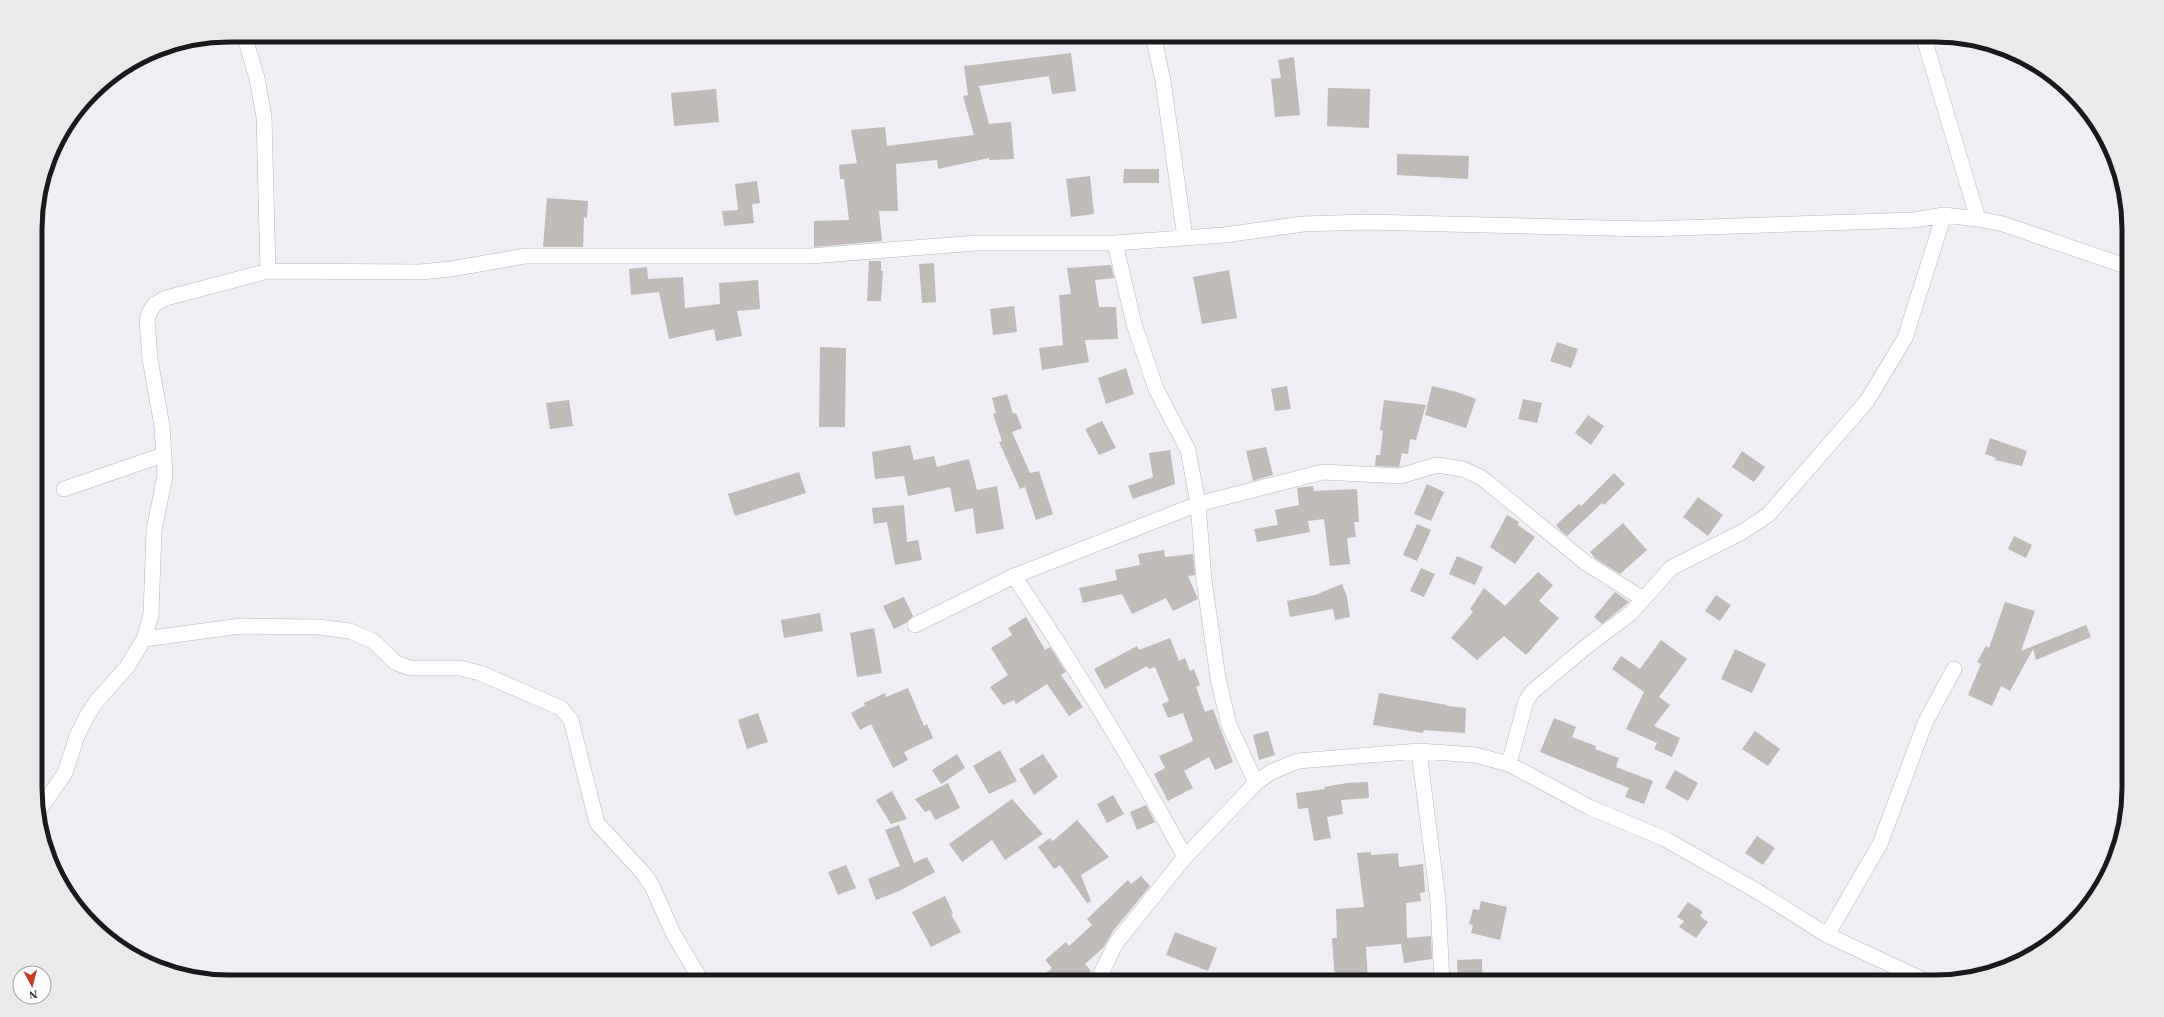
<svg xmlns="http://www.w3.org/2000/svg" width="2164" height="1017" font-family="Georgia,serif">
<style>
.building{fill:#c0bab8}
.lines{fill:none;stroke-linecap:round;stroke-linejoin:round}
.street-casing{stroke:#b6b7bc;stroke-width:16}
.street{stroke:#fff;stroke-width:15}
.rim{fill:none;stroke:#1a1a1c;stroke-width:5}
</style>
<rect width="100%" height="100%" fill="#eeeef4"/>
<!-- building -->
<path class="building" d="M1071 53 1076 91 1052 94 1049 76 979 86 989 124 1011 122 1014 159 989 160V158L938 169 937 160 896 164 898 211H879L882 241 814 247V221L849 220 844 179H840L839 165 857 163 851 130 885 127 887 146 974 135 963 96 968 95 964 66Z
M1294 57 1300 115 1275 117 1271 79 1281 78 1278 60Z
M1328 88 1370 89 1369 128 1327 126Z
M716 89 719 122 674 126 671 93Z
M1397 154 1469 156 1468 179 1397 175Z
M1124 169H1159V183H1123Z
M1090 176 1094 214 1071 217 1066 179Z
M757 181 760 203 752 204 754 223 724 226 722 211 738 210 735 184Z
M547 198 588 201 587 218 584 217 583 247H543Z
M869 261H881V271H883L881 301H867Z
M934 263 936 302 922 303 919 264Z
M1111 265 1114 278 1095 280 1099 307H1116L1118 339 1085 340 1089 362 1042 370 1039 348 1063 345 1059 295 1071 294 1067 268Z
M647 267 648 279 683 277 685 308 720 304 719 283 758 280 760 309 737 311 742 336 716 341 714 329 669 339 659 292 631 295 629 269Z
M1229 270 1237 318 1202 324 1193 277Z
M1014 306 1017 332 993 335 990 309Z
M1557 342 1578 349 1571 368 1550 361Z
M820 347 846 348 845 427H819Z
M1126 368 1134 394 1106 404 1098 378Z
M1287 386 1291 409 1275 411 1271 389Z
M1432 386 1457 392 1476 399 1466 428 1425 415Z
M1007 394 1013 414 1016 413 1022 428 1012 432 1030 473 1039 471 1053 514 1036 520 1025 487 1020 489 999 442 1002 441 993 414 996 413 992 398Z
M1523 399 1542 403 1537 423 1518 419Z
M569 400 573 426 550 429 546 403Z
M1384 400 1426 405 1416 440 1410 439 1408 454 1402 453 1399 467 1375 466 1376 455H1380L1383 431 1380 430Z
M1588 415 1604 426 1591 445 1575 433Z
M1102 421 1116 448 1099 455 1085 429Z
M1990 438 2027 451 2022 466 1995 460 1996 458 1985 454Z
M910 445 914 460 934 456 937 467 969 459 977 490 997 486 1004 529 976 534 973 508 955 512 950 487 908 496 904 476 875 479 872 452Z
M1266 447 1273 475 1253 481 1246 451Z
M1170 450 1175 484 1133 499 1128 486 1153 477 1149 453Z
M1742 451 1765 467 1754 482 1732 467Z
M799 472 806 493 735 516 728 494Z
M1614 473 1625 484 1604 505 1602 503 1567 536 1561 531 1556 525 1579 504 1581 506Z
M1427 484 1444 492 1431 521 1414 514Z
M1313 486 1314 491 1357 489 1359 522H1354L1356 537 1347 538 1350 564 1330 566 1324 519 1308 521 1310 532 1257 542 1254 529 1278 525 1275 510 1299 505 1297 488Z
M1698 497 1723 515 1708 536 1683 517Z
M904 505 907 542 918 540 922 560 895 565 887 522 874 524 872 508Z
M1507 515 1519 522 1518 525 1535 537 1515 564 1490 547Z
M1623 523 1647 550 1620 574 1596 559 1590 552Z
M1417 524 1431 530 1417 561 1403 555Z
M2014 536 2032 545 2026 558 2008 549Z
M1164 550 1165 557 1193 554 1195 575 1188 576 1198 599 1173 611 1166 598 1132 614 1122 594 1083 603 1079 588 1117 580 1115 570 1140 565 1138 554Z
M1457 556 1483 567 1475 585 1449 574Z
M1421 568 1435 574 1424 597 1410 591Z
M1538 572 1553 585 1539 601 1559 618 1526 655 1504 636 1477 660 1451 638 1473 612 1470 609 1484 588 1505 606Z
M1342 584 1347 597 1350 617 1335 620 1333 609 1290 617 1287 601 1315 595Z
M1615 592 1629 602 1602 624 1594 617Z
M1716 595 1731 605 1720 621 1705 611Z
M904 597 913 616 906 623 894 629 883 606Z
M2005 602 2035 611 2021 651 2086 625 2091 637 2036 660 2033 649 2010 691 2001 686 1992 706 1968 695 1981 664 1977 662 1986 646 1989 648Z
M820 613 823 631 784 638 781 620Z
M1026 617 1045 650 1050 647 1052 650 1066 672 1061 675 1083 707 1069 716 1047 684 1016 704 1014 700 1003 705 990 687 1008 675 991 648 1012 635 1008 628Z
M874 628 882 673 857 677 850 633Z
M1170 638 1179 661 1185 658 1190 671 1194 669 1200 685 1196 687 1205 712 1213 709 1233 762 1215 770 1209 757 1184 771 1193 788 1168 801 1154 774 1165 768 1159 756 1193 741 1183 713 1168 718 1162 704 1169 701 1155 667 1149 669 1147 666 1105 689 1094 669 1137 646 1139 650Z
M1661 640 1687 659 1659 697 1670 705 1654 726 1680 738 1672 757 1654 749 1657 743 1626 729 1644 692 1612 669 1621 656 1640 669Z
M1735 649 1766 664 1752 693 1721 679Z
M908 688 924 726 927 724 933 738 904 752 908 760 893 768 871 724 860 730 851 713 865 705 864 703 885 693 886 697Z
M1379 693 1447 705V706L1466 708 1465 733 1424 730 1423 733 1373 725Z
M758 713 768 742 747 749 738 720Z
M1554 718 1576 727 1572 737 1596 746 1595 749 1619 758 1616 767 1653 781 1644 804 1625 797 1629 788 1540 752Z
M1268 731 1275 755 1259 760 1253 735Z
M1755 731 1780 749 1768 766 1742 749Z
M1000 750 1017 781 989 794 973 766Z
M957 754 965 768 941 784 932 770Z
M1043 754 1058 777 1034 795 1019 769Z
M1675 770 1698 783 1688 801 1665 788Z
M1368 782 1369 798 1341 800 1343 814 1327 817 1331 838 1314 841 1308 808 1298 809 1296 793 1325 789 1324 787 1347 783Z
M948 783 960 808 935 820 930 810 925 812 915 799Z
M892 791 907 819 891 824 876 800Z
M1113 795 1124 814 1107 823 1097 804Z
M1012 799 1043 834 1005 860 992 840 962 862 949 844Z
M1146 805 1155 822 1137 830 1130 812Z
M1077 820 1109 857 1081 875 1091 901 1087 903 1060 865 1054 869 1038 847 1050 838 1053 841Z
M899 825 914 863 927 857 935 872 899 891 876 900 868 879 900 866 885 830Z
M1757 836 1775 848 1763 865 1745 853Z
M1371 852V855L1398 853 1399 867 1423 864 1425 892 1420 893 1421 901 1406 903 1407 938 1431 936 1432 959 1404 963 1401 944 1366 947 1368 982H1335L1332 938H1337L1336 909 1364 907 1357 853Z
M846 865 856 888 838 895 828 872Z
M1141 876 1150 886 1113 931 1104 947 1085 964 1091 971 1078 982H1035L1052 968 1045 960 1066 942 1069 946 1092 925 1087 919 1128 880 1131 884Z
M945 896 953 913 951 914 961 932 931 947 912 912Z
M1481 901 1507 907 1500 940 1471 933 1473 925 1469 924 1473 909 1479 910Z
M1688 902 1703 912 1700 916 1708 922 1696 938 1679 927 1684 921 1677 917Z
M1175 932 1217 948 1208 971 1166 955Z
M1482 959V982H1458L1457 960Z"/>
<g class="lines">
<!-- street casing -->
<g class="street-casing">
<path id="street" d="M244 35 257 78 264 117 268 271
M1153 35 1163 81 1185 238
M1923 35 1978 219
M1115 243 1134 324 1156 389 1188 450 1198 504 1204 580 1218 678 1229 725 1256 783
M64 489 163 455
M1014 576C1075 667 1133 761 1185 857
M915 625 1014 576 1198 504 1323 472 1400 476 1437 465 1463 469 1482 478 1586 563 1643 599
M144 639 241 626 318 627 350 631 373 641 396 663 410 668H460L480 673 561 708 571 720 597 823 644 874 652 886 673 933 702 982
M1419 751 1438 901 1442 982
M1509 764 1526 701 1532 692 1587 646 1631 613 1671 568 1742 532 1768 515 1867 401 1905 338 1944 215
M37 813 65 773 77 736 87 716 96 702 127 667 144 639 151 615 154 530 165 476 162 426 150 359 147 320 150 311 155 304 166 298 268 271 420 272 451 269 525 256H810L977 243H1115L1224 235 1303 224 1366 222 1648 229 1914 220 1944 215 1978 219 2003 224 2128 267
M1827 935 1880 844 1925 723 1954 669
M1097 982 1116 943 1185 857 1256 783 1271 772 1298 761 1419 751 1475 755 1509 764 1589 807 1665 839 1757 891 1827 935 1928 982"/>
</g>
<!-- street -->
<use href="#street" class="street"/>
</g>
<!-- crop -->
<path d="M0 0H2164V1017H0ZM229 42H1935A187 187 0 0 1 2122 229V788A187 187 0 0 1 1935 975H229A187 187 0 0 1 42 788V229A187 187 0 0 1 229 42Z" fill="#eaeaed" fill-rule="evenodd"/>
<path class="rim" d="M229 42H1935A187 187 0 0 1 2122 229V788A187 187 0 0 1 1935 975H229A187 187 0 0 1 42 788V229A187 187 0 0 1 229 42Z"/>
<!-- north arrow -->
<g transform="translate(32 985) rotate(173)"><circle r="19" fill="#fcfcff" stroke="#a2a2a4"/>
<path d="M0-3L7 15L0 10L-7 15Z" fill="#c63a24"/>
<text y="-6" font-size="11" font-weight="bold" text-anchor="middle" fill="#1a1a1c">N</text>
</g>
</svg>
